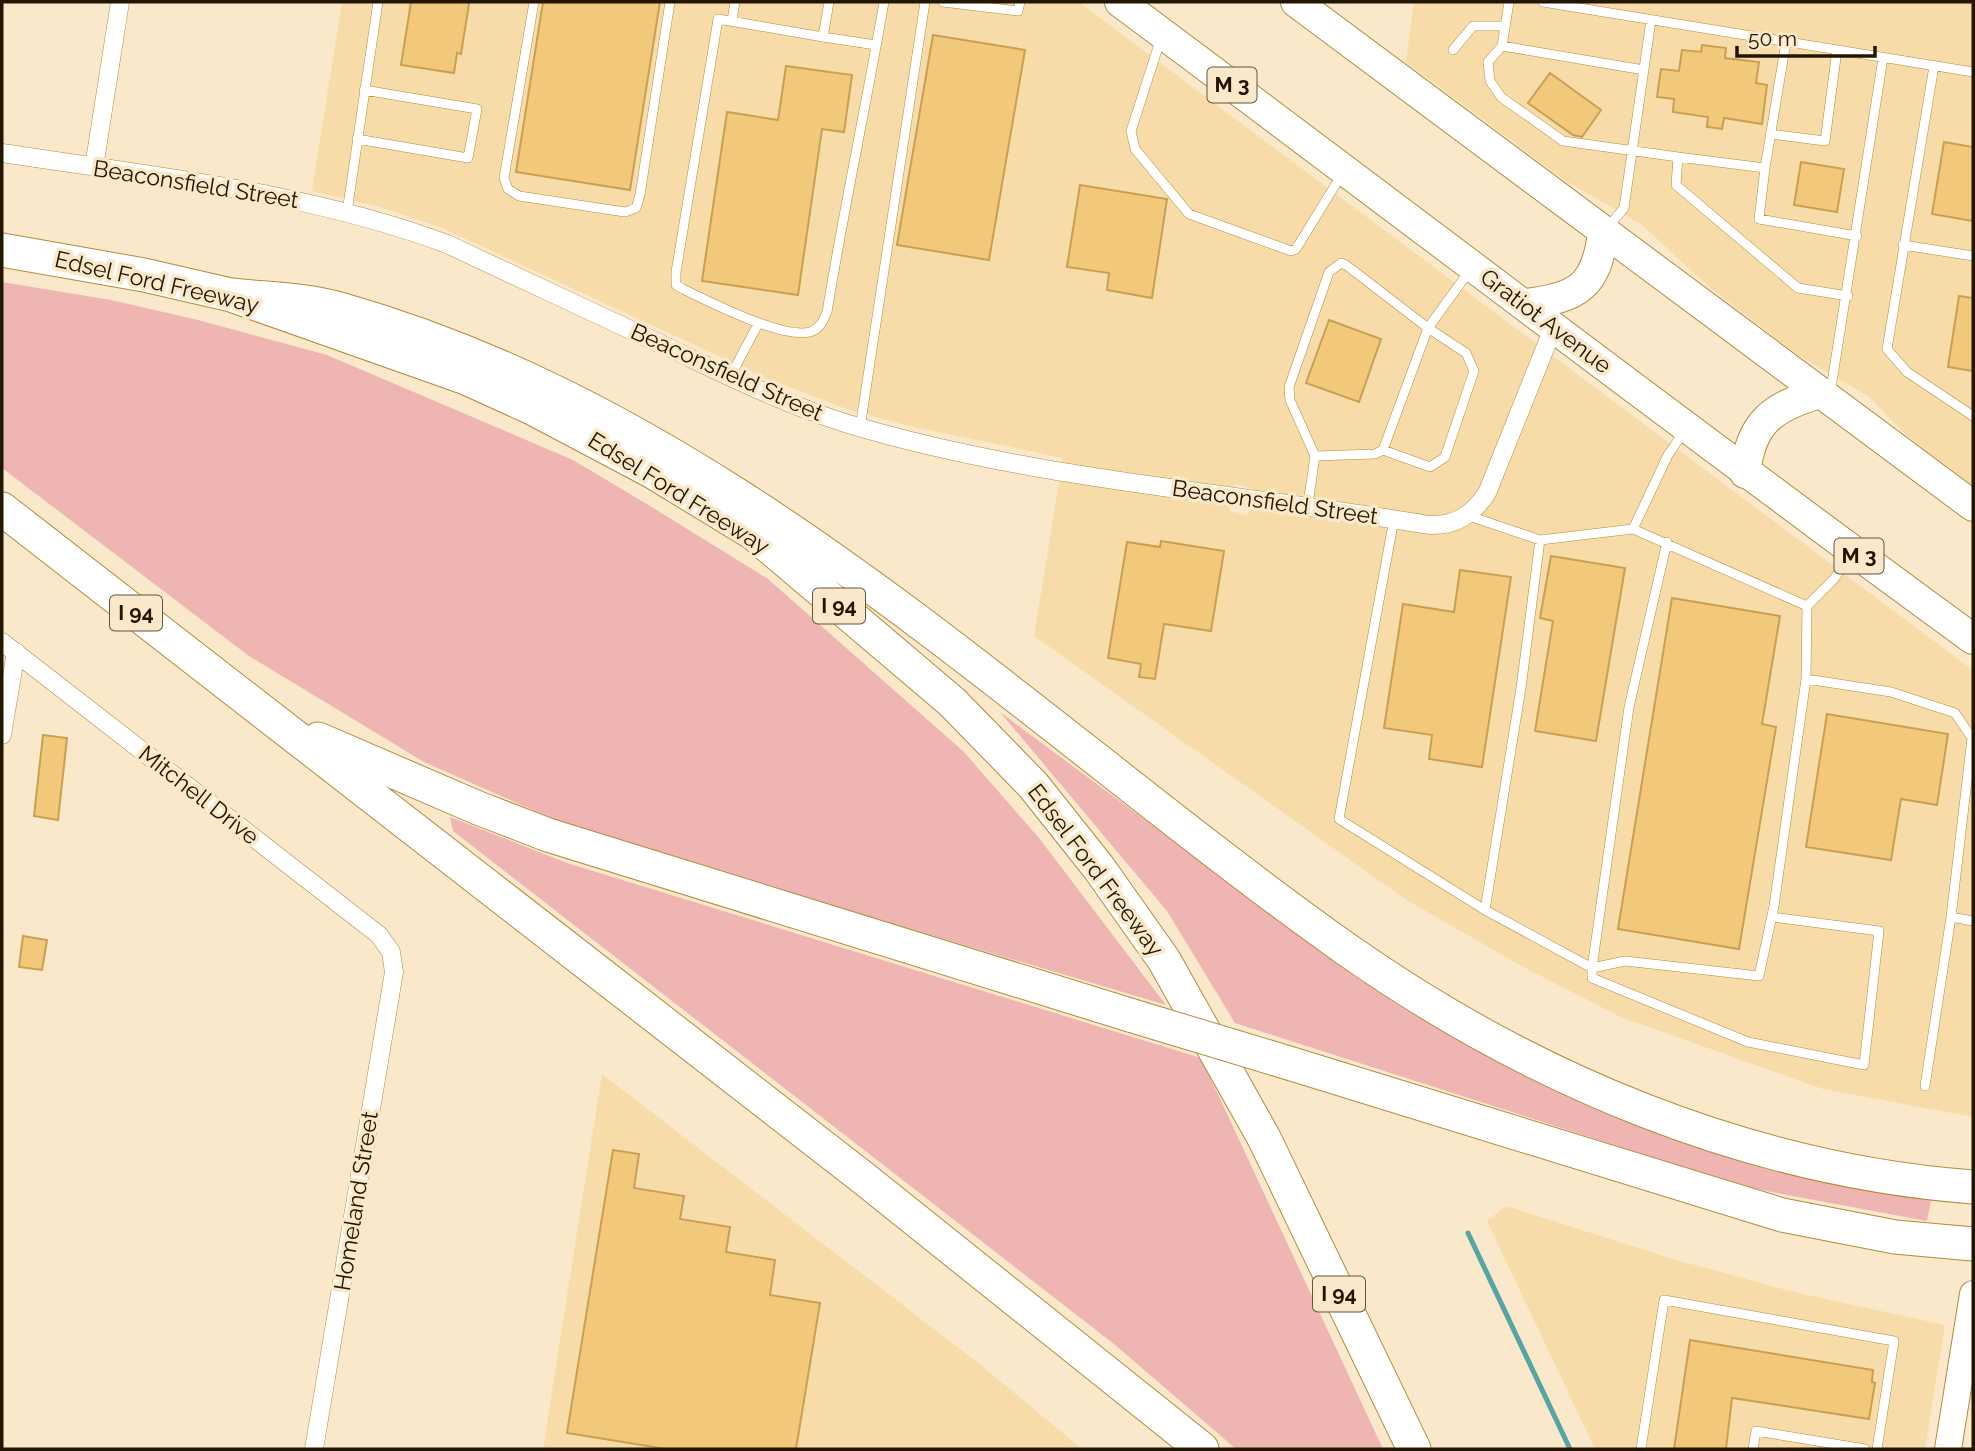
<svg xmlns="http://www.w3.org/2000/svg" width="1975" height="1451" font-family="Raleway,sans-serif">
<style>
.built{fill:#f7dcaa;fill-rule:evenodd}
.green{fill:#efb5b2}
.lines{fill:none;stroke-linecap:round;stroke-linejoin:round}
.stream{stroke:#56a5a4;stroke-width:5}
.building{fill:#f2c87a;stroke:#c9a052;stroke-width:2}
.lane-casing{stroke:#b38b3b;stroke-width:10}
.street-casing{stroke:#b38b3b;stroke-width:19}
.secondary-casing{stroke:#b38b3b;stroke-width:28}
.primary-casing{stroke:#b38b3b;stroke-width:32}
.highway-casing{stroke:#b38b3b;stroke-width:35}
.lane{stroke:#fff;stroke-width:9}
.street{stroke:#fff;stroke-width:18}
.secondary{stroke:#fff;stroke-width:26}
.primary{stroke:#fff;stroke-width:30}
.highway{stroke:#fff;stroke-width:33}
.highway-bridge-casing{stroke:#b38b3b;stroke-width:35;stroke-linecap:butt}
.highway-bridge{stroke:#fff;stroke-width:33}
.labels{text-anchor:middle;stroke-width:7;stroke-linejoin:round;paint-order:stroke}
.shield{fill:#f9e8ca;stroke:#62553d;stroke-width:2}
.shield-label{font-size:21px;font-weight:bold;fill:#221600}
.street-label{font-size:23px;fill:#221600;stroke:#f9e8ca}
</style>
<rect width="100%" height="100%" fill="#f9e8ca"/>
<!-- built -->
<path class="built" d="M342 2H1079L1973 670V1117L1823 1089 1621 1017 1527 969 1405 899 1034 636 1063 458 905 425 844 408 768 379 440 227 377 206 312 191ZM1234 484 1252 488 1248 515 1229 511Z
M1414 2H1973V486L1908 437 1869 397 1795 353 1708 286 1642 225 1564 180 1406 62Z
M602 1074 977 1362 1082 1449H543Z
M1506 1206 1673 1259 1794 1292 1945 1325 1925 1449H1595L1487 1221Z"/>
<!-- green -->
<path class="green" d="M2 282 111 300 198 320 327 355 573 460 655 509 768 579 964 752 1039 838 1166 1005 578 830 424 762 249 656 2 468Z
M1000 712 1355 976 1464 1043 1630 1121 1768 1170 1931 1201 1927 1221 1745 1187 1235 1023 1167 911Z
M450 817 567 863 1201 1058 1383 1449H1236L1114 1344 453 831Z"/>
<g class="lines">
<!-- stream -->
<path class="stream" d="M1468 1233 1570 1449"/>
</g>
<!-- building -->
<path class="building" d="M411 2H466L469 4 461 54 457 53 454 73 401 65Z
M543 2H660L630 190 516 172Z
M933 35 1025 50 989 260 897 245Z
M1702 45 1726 48 1725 58 1759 62 1756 83 1767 85 1762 124 1724 118 1722 129 1707 127 1708 117 1673 112 1674 99 1657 97 1661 69 1679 71 1682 50 1701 52Z
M786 66 852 75 844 132 822 129 798 295 702 281 727 112 778 120Z
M1550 73 1601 110 1582 137 1573 135 1528 103Z
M1944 142 1973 147V221L1932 214Z
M1801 162 1844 169 1837 212 1794 205Z
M1080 185 1167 199 1152 298 1107 290 1109 273 1067 267Z
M1959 296 1973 298V371L1948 367Z
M1329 320 1381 339 1359 402 1306 383Z
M1161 541 1224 551 1211 631 1164 624 1155 679 1139 677 1141 664 1108 658 1127 542 1160 547Z
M1551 556 1625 568 1596 741 1535 731 1553 621 1540 618Z
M1460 570 1511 577 1482 767 1429 759 1432 735 1384 728 1403 604 1454 612Z
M1672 598 1780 616 1762 724 1776 727 1739 949 1618 929Z
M1827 714 1948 734 1937 805 1901 799 1891 860 1806 847Z
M43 735 67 738 58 820 34 816Z
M23 936 47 940 42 970 19 967Z
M613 1150 639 1154 634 1188 684 1196 680 1219 730 1227 726 1252 775 1260 770 1295 820 1303 796 1449H666L567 1433Z
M1690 1340 1873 1370 1872 1382 1875 1383 1869 1419 1732 1398 1726 1449H1674Z"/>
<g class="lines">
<!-- lane casing -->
<g class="lane-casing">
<path id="lane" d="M534 2 504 178 508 189 519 196 625 212 636 208 640 195 670 2
M829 2 823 37 718 19 676 272V285L683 289C710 302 782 339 810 332 820 329 823 321 827 312 844 208 866 106 884 2
M943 2 1018 11 1020 2
M1543 2 1973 72
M732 21 735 2
M823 37 876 45
M1161 38 1131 131 1135 149 1189 214 1291 251 1296 249 1342 174
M1502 46 1509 2
M1453 50 1473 26H1505
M1934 66 1887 349 1907 372 1973 416
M1644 70 1502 46 1488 62 1490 81 1501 97 1563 141 1678 157
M1770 134 1825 141 1837 50
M357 139 468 158 477 109 364 90
M1765 168 1786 42
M347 212 378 2
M1608 227 1624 208 1651 20
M1903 245 1973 256
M1848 296 1798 288 1676 185 1678 157 1765 168 1759 219 1857 236
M730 377 758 324
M1830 395 1883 58
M860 428 925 2
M1315 456 1375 454 1383 450 1430 467 1445 457 1474 371 1466 353 1428 328 1383 450
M1308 504 1315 456 1290 400 1289 387 1329 272 1341 263 1346 265 1428 328 1470 270
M1469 516 1540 540 1633 529 1668 455 1685 430
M1394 519 1339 819 1485 910 1521 688 1540 540
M1633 529 1807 606 1834 579 1850 555
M1807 606 1806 679 1891 692 1955 713 1972 738 1951 917 1973 921
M1485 910 1592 968 1629 707 1667 542
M1772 917 1879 931 1864 1065 1748 1042 1592 978V968L1625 961 1759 976 1774 906 1806 679
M1925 1086 1951 917
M1641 1449 1664 1300 1894 1341 1877 1449
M1753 1449 1756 1431 1865 1449"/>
</g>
<!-- street casing -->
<g class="street-casing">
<path id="street" d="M2 153C151 176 305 191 447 244 520 278 594 313 667 347 731 377 794 409 862 428 1046 481 1240 493 1429 525 1456 526 1472 515 1487 493L1554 326
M94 167 120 2
M2 642 379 935 391 952 394 972 314 1449
M2 735 16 652"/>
</g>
<!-- secondary casing -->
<g class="secondary-casing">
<path id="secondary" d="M1948 1449 1973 1294"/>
</g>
<!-- primary casing -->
<g class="primary-casing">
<path id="primary" d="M1120 2C1405 214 1686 430 1973 639
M1296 2 1973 506
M1525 304C1577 298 1597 287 1603 232
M1745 473C1751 422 1772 407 1820 393"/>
</g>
<!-- highway casing -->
<g class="highway-casing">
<path id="highway" d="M2 250 144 275 231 295 466 378 532 408 653 472 753 533 952 702 1033 785 1099 868 1164 960 1264 1138 1414 1449
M231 295C267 299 306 299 340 309 731 420 1023 720 1346 949 1531 1079 1747 1170 1973 1187
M2 509 862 1177 1202 1449
M318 739 478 808 548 835 1133 1016
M1292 1064 1782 1215 1895 1237 1973 1244"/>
</g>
<!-- lane -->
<use href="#lane" class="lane"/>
<!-- street -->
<use href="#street" class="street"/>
<!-- secondary -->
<use href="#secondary" class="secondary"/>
<!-- primary -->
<use href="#primary" class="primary"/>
<!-- highway -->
<use href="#highway" class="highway"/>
<!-- highway-bridge casing -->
<g class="highway-bridge-casing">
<path id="highway-bridge" d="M1133 1016 1292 1064"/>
</g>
<!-- highway-bridge -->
<use href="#highway-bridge" class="highway-bridge"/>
</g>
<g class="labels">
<!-- shield labels -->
<g class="shield">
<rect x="1207.5" y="67.5" width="49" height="35" rx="5"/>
<rect x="1834.5" y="538.5" width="49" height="35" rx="5"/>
<rect x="813" y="588.5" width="52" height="35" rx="5"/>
<rect x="110" y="595.5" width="52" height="35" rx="5"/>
<rect x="1313" y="1276.5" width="52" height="35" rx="5"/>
</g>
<g class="shield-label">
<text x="1232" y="92">M 3</text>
<text x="1859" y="563">M 3</text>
<text x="839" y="613">I 94</text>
<text x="136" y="620">I 94</text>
<text x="1339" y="1301">I 94</text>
</g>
<!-- street labels -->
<g class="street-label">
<text transform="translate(196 184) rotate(9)" y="8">Beaconsfield Street</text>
<text transform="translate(157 282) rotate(13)" y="8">Edsel Ford Freeway</text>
<text transform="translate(1546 321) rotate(37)" y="8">Gratiot Avenue</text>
<text transform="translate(727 372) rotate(24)" y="8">Beaconsfield Street</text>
<text transform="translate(679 493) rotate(32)" y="8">Edsel Ford Freeway</text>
<text transform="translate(1275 502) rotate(8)" y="8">Beaconsfield Street</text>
<text transform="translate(199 795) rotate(38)" y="8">Mitchell Drive</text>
<text transform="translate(1096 870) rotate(53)" y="8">Edsel Ford Freeway</text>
<text transform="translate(356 1201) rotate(-81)" y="8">Homeland Street</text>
</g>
</g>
<!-- border -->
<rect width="1975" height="1451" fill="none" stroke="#221600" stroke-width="7"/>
<!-- scale -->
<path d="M1737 46v10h138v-10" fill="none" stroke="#221600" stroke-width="3.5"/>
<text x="1748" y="46" font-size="21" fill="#221600" stroke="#f9e8ca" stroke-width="5" paint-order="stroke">50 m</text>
</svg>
